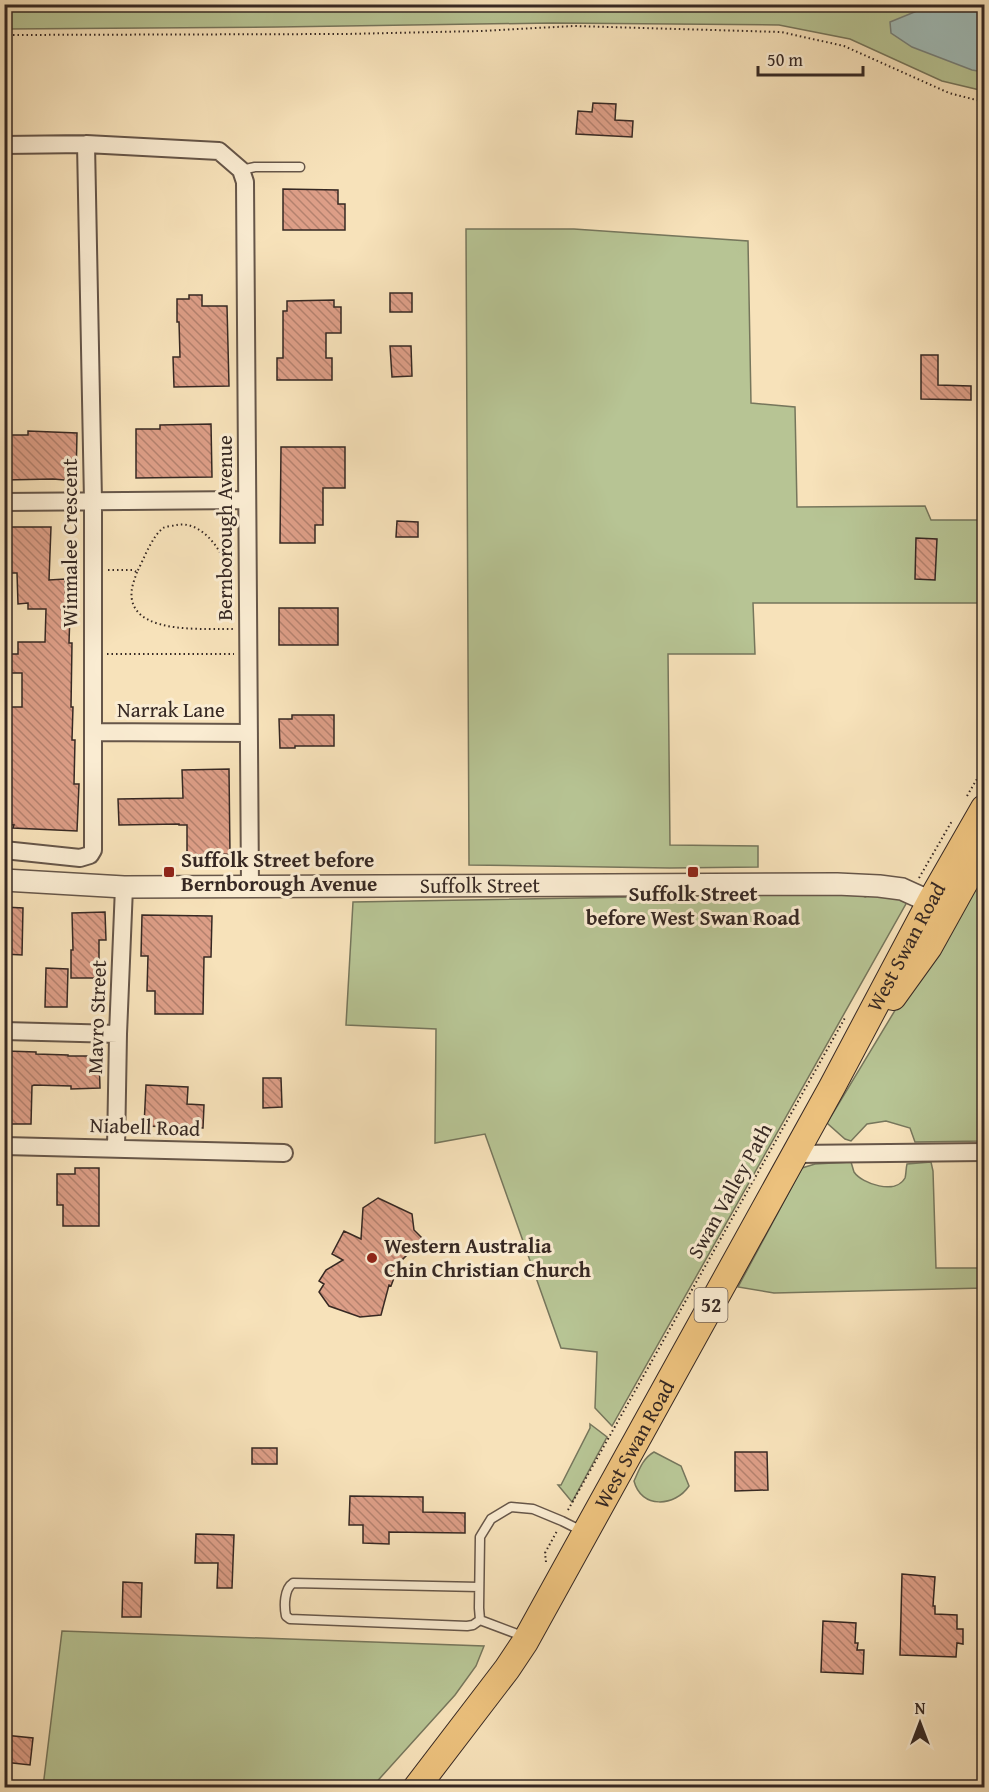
<svg xmlns="http://www.w3.org/2000/svg" width="989" height="1792" font-family="'Gentium Book Plus',serif">
<style>
.grass{fill:#b7c494;stroke:#76765c;stroke-width:1.5}
.water{fill:#a0bcb8;stroke:#76817c;stroke-width:1.5}
.building{fill:url(#building-back-hatch);stroke:#362823;stroke-width:1.5}
.lines{fill:none;stroke-linecap:round;stroke-linejoin:round}
.service-casing{stroke:#665649;stroke-width:11}
.minor-casing{stroke:#665649;stroke-width:20}
.tertiary-casing{stroke:#665649;stroke-width:24}
.primary-casing{stroke:#362823;stroke-width:28}
.path{stroke:#362823;stroke-width:2;stroke-dasharray:1.5 3;stroke-linecap:butt}
.service{stroke:#faecd2;stroke-width:8}
.minor{stroke:#faecd2;stroke-width:16}
.tertiary{stroke:#faecd2;stroke-width:21}
.primary{stroke:#ecc17d;stroke-width:26}
.poi-dot{fill:#8f2418;stroke:#faecd2;stroke-width:2}
.labels{text-anchor:middle;stroke-width:6;stroke-linejoin:round;paint-order:stroke}
.shield{fill:#faecd2;stroke:#716358;stroke-width:1.5}
.shield-label{font-size:20px;font-weight:bold;fill:#362823}
.street-label{font-size:21px;fill:#362823;stroke:#faecd2}
.poi-label{font-size:21px;font-weight:bold;fill:#362823;stroke:#faecd2;text-anchor:start}
</style>
<defs>
<pattern id="building-back-hatch" width="6" height="6" patternUnits="userSpaceOnUse" patternTransform="scale(1.5)"><rect width="6" height="6" fill="#dd9e87"/><path d="M-1 5l2 2M0 0l6 6M5-1l2 2" fill="none" stroke="#b4816e"/></pattern>
</defs>
<rect width="100%" height="100%" fill="#f7e2ba"/>
<filter id="stains"><feTurbulence type="fractalNoise" baseFrequency=".00333" numOctaves="4"/><feColorMatrix values="0 0 0 0 .2 0 0 0 0 .09 0 0 0 0 .02 0 0 0 .5 -.17"/></filter>
<radialGradient id="worn" r=".72"><stop offset=".6" stop-color="#630" stop-opacity="0"/><stop offset="1" stop-color="#630" stop-opacity=".3"/></radialGradient>
<!-- grass -->
<path class="grass" d="M4 5H984V91L942 81 850 39 779 25 552 23 278 27 5 29Z
M466 229H574L748 241 751 403 795 407 797 507 925 506 931 520H984V603H753L755 654H668L670 845 758 846V867L670 868 469 865Z
M984 863V1141L915 1142 910 1128 886 1121 867 1124 851 1141 845 1139 827 1123Z
M857 893 865 897C880 889 893 894 907 902L612 1426 595 1408 597 1352 561 1348 485 1134 435 1143 436 1029 346 1025 353 902Z
M851 1162C852 1165 853 1169 854 1172 862 1184 896 1195 905 1178 906 1175 906 1168 907 1164L931 1162 933 1171 936 1268H984V1288L774 1293 738 1287 802 1168 815 1164Z
M590 1424 607 1437 572 1502 558 1485H561L590 1428Z
M654 1452 681 1466 689 1486C675 1507 641 1509 634 1481 639 1470 643 1458 654 1452Z
M62 1631 484 1646 476 1666 455 1695 372 1787H43Z"/>
<!-- water -->
<path class="water" d="M934 4 984 5V72L972 70 912 47 891 33 890 22Z"/>
<!-- building -->
<path class="building" d="M593 103 616 104 615 120 633 121 632 137 576 134 578 111 592 112Z
M283 189 338 190V204H345V230H283Z
M390 293H412V312H390Z
M189 295H202V306H227L229 386 174 387 173 357H180L179 322H177V299H189Z
M334 300V307H341V333H326V358H332V380H277V358H283V311H287V301Z
M390 346H411L412 376 392 377Z
M921 355H938V385L971 386V400L921 399Z
M211 424 212 477 136 478V429H160V425Z
M28 431 77 433 76 481 53 479 4 480V435H28Z
M281 447H345V488H323V525H315V543H280Z
M397 521 418 522V537H396Z
M4 527H51L49 580 65 579 66 613H70L69 643H72L71 707H73L72 740H75L74 784H79L77 831 13 828 14 825 4 824V707H22V673H4V654H18V642H45L46 609H28V603L18 604 17 573H4Z
M916 538 937 539 935 580 915 579Z
M279 608H338V645H279Z
M292 715H334V746H295V748H280L279 719H292Z
M229 769 230 854 187 855V825H179V824L119 825 118 799 183 798 182 770Z
M4 907 23 908 22 955 4 954Z
M105 912 106 940H99V978H71V950H73L72 913Z
M142 915 212 916 211 957H204L203 1014H155V991H147L148 956H141Z
M46 968 68 969 67 1007H45Z
M6 1051 36 1052V1054L68 1055V1056H99L100 1088 71 1089V1086L34 1085 32 1086 31 1124H4Z
M263 1078H281L282 1107 263 1108Z
M146 1085 188 1087 187 1104 204 1105 203 1128 144 1126Z
M75 1168H99V1226H63V1205H57V1174H75Z
M378 1198 412 1214 414 1230 423 1239 400 1262 391 1286 389 1285 381 1315 360 1317 329 1306 319 1292 324 1284 319 1281 326 1270 343 1260 332 1254 344 1231 361 1239 363 1208Z
M252 1448H277V1464H252Z
M735 1452H767L768 1490 735 1491Z
M350 1496 423 1497V1512L465 1513V1533L389 1532V1544L363 1543V1525H349Z
M196 1534 234 1535 232 1588H217L218 1563H195Z
M902 1574 935 1577 933 1606H935V1614L957 1615V1629H963V1644L957 1643 956 1657 900 1655Z
M123 1582 142 1583 141 1617H122Z
M823 1621 856 1623 855 1643H858L857 1650H864L863 1674 821 1672Z
M4 1735 33 1738 30 1765 4 1762Z"/>
<g class="lines">
<!-- service casing -->
<g class="service-casing">
<path id="service" d="M241 170 255 167H300
M479 1587 293 1583C284 1589 284 1606 286 1616L290 1619 467 1626 473 1625 480 1620
M525 1637 480 1620 479 1608 480 1537 491 1519 511 1507 533 1509 562 1521 582 1531"/>
</g>
<!-- minor casing -->
<g class="minor-casing">
<path id="minor" d="M4 145 86 144 219 151 241 170 245 182 250 887
M4 502 247 500
M93 732 249 733
M4 850 80 858 90 855 93 850V501L86 144
M4 1031 118 1034
M4 1146 284 1153
M116 1148 118 1034 124 887
M795 1154 984 1152"/>
</g>
<!-- tertiary casing -->
<g class="tertiary-casing">
<g id="tertiary">
<path id="s1" d="M4 880 124 887 837 884 879 886 902 889 944 908"/>
</g>
</g>
<!-- primary casing -->
<g class="primary-casing">
<g id="primary">
<path d="M893 997 929 947 984 848"/>
<path id="s2" d="M416 1788 507 1669 525 1642 832 1087 930 902 984 808"/>
</g>
</g>
<!-- path -->
<path class="path" d="M4 35 345 34 481 31 574 26 781 32 844 46 949 93 984 102
M108 570H132L137 572C144 559 151 538 163 528 167 526 173 526 177 525 207 519 235 567 230 594L233 597
M137 572C134 581 130 590 132 600 139 635 207 628 233 629
M107 654H234
M967 796 984 767
M919 878 952 821
M568 1510 846 1016
M546 1562 545 1553 557 1531"/>
<!-- service -->
<use href="#service" class="service"/>
<!-- minor -->
<use href="#minor" class="minor"/>
<!-- tertiary -->
<use href="#tertiary" class="tertiary"/>
<!-- primary -->
<use href="#primary" class="primary"/>
</g>
<!-- markers -->
<g class="poi-dot">
<rect x="163" y="866" width="12" height="12" rx="3"/>
<rect x="687" y="866" width="12" height="12" rx="3"/>
<circle cx="372" cy="1258" r="6"/>
</g>
<g class="labels">
<!-- shield labels -->
<rect class="shield" x="694.5" y="1288" width="33" height="34" rx="4.5"/>
<g class="shield-label">
<text x="711" y="1312">52</text>
</g>
<!-- street labels -->
<g class="street-label">
<text transform="translate(225 528) rotate(-90)" y="7">Bernborough Avenue</text>
<text transform="translate(70 543) rotate(-90)" y="7">Winmalee Crescent</text>
<text x="171" y="717">Narrak Lane</text>
<text dy="7" stroke="none"><textPath href="#s1" startOffset="476">Suffolk Street</textPath></text>
<text dy="7" stroke="none"><textPath href="#s2" startOffset="975">West Swan Road</textPath></text>
<text transform="translate(97 1017) rotate(-88)" y="7">Mavro Street</text>
<text transform="translate(145 1127) rotate(2)" y="7">Niabell Road</text>
<text transform="translate(730 1191) rotate(-61)" y="7">Swan Valley Path</text>
<text dy="7" stroke="none"><textPath href="#s2" startOffset="408">West Swan Road</textPath></text>
</g>
<!-- poi labels -->
<g class="poi-label">
<text x="181" y="867">Suffolk Street before<tspan x="181" dy="24">Bernborough Avenue</tspan></text>
<text x="693" y="901" text-anchor="middle">Suffolk Street<tspan x="693" dy="24">before West Swan Road</tspan></text>
<text x="384" y="1253">Western Australia<tspan x="384" dy="24">Chin Christian Church</tspan></text>
</g>
</g>
<!-- margin -->
<rect width="989" height="1792" fill="none" stroke="#f7e2ba" stroke-width="24"/>
<rect x="6" y="6" width="977" height="1780" fill="none" stroke="#362823" stroke-width="3"/>
<rect x="12" y="12" width="965" height="1768" fill="none" stroke="#362823" stroke-width="1.5"/>
<!-- north arrow -->
<g transform="translate(920 1723)" stroke="#faecd2" stroke-width="4.5" paint-order="stroke">
<path d="M0-4.5L10 22L0 15L-10 22Z" fill="#362823"/>
<text y="-9" font-size="16" font-weight="bold" text-anchor="middle" fill="#362823">N</text>
</g>
<!-- scale -->
<path d="M758 66v9h105v-9" fill="none" stroke="#362823" stroke-width="3"/>
<text x="767" y="66" font-size="18" fill="#362823" stroke="#faecd2" stroke-width="4.5" paint-order="stroke">50 m</text>
<rect width="100%" height="100%" filter="url(#stains)"/>
<rect width="100%" height="100%" fill="url(#worn)"/>
</svg>
